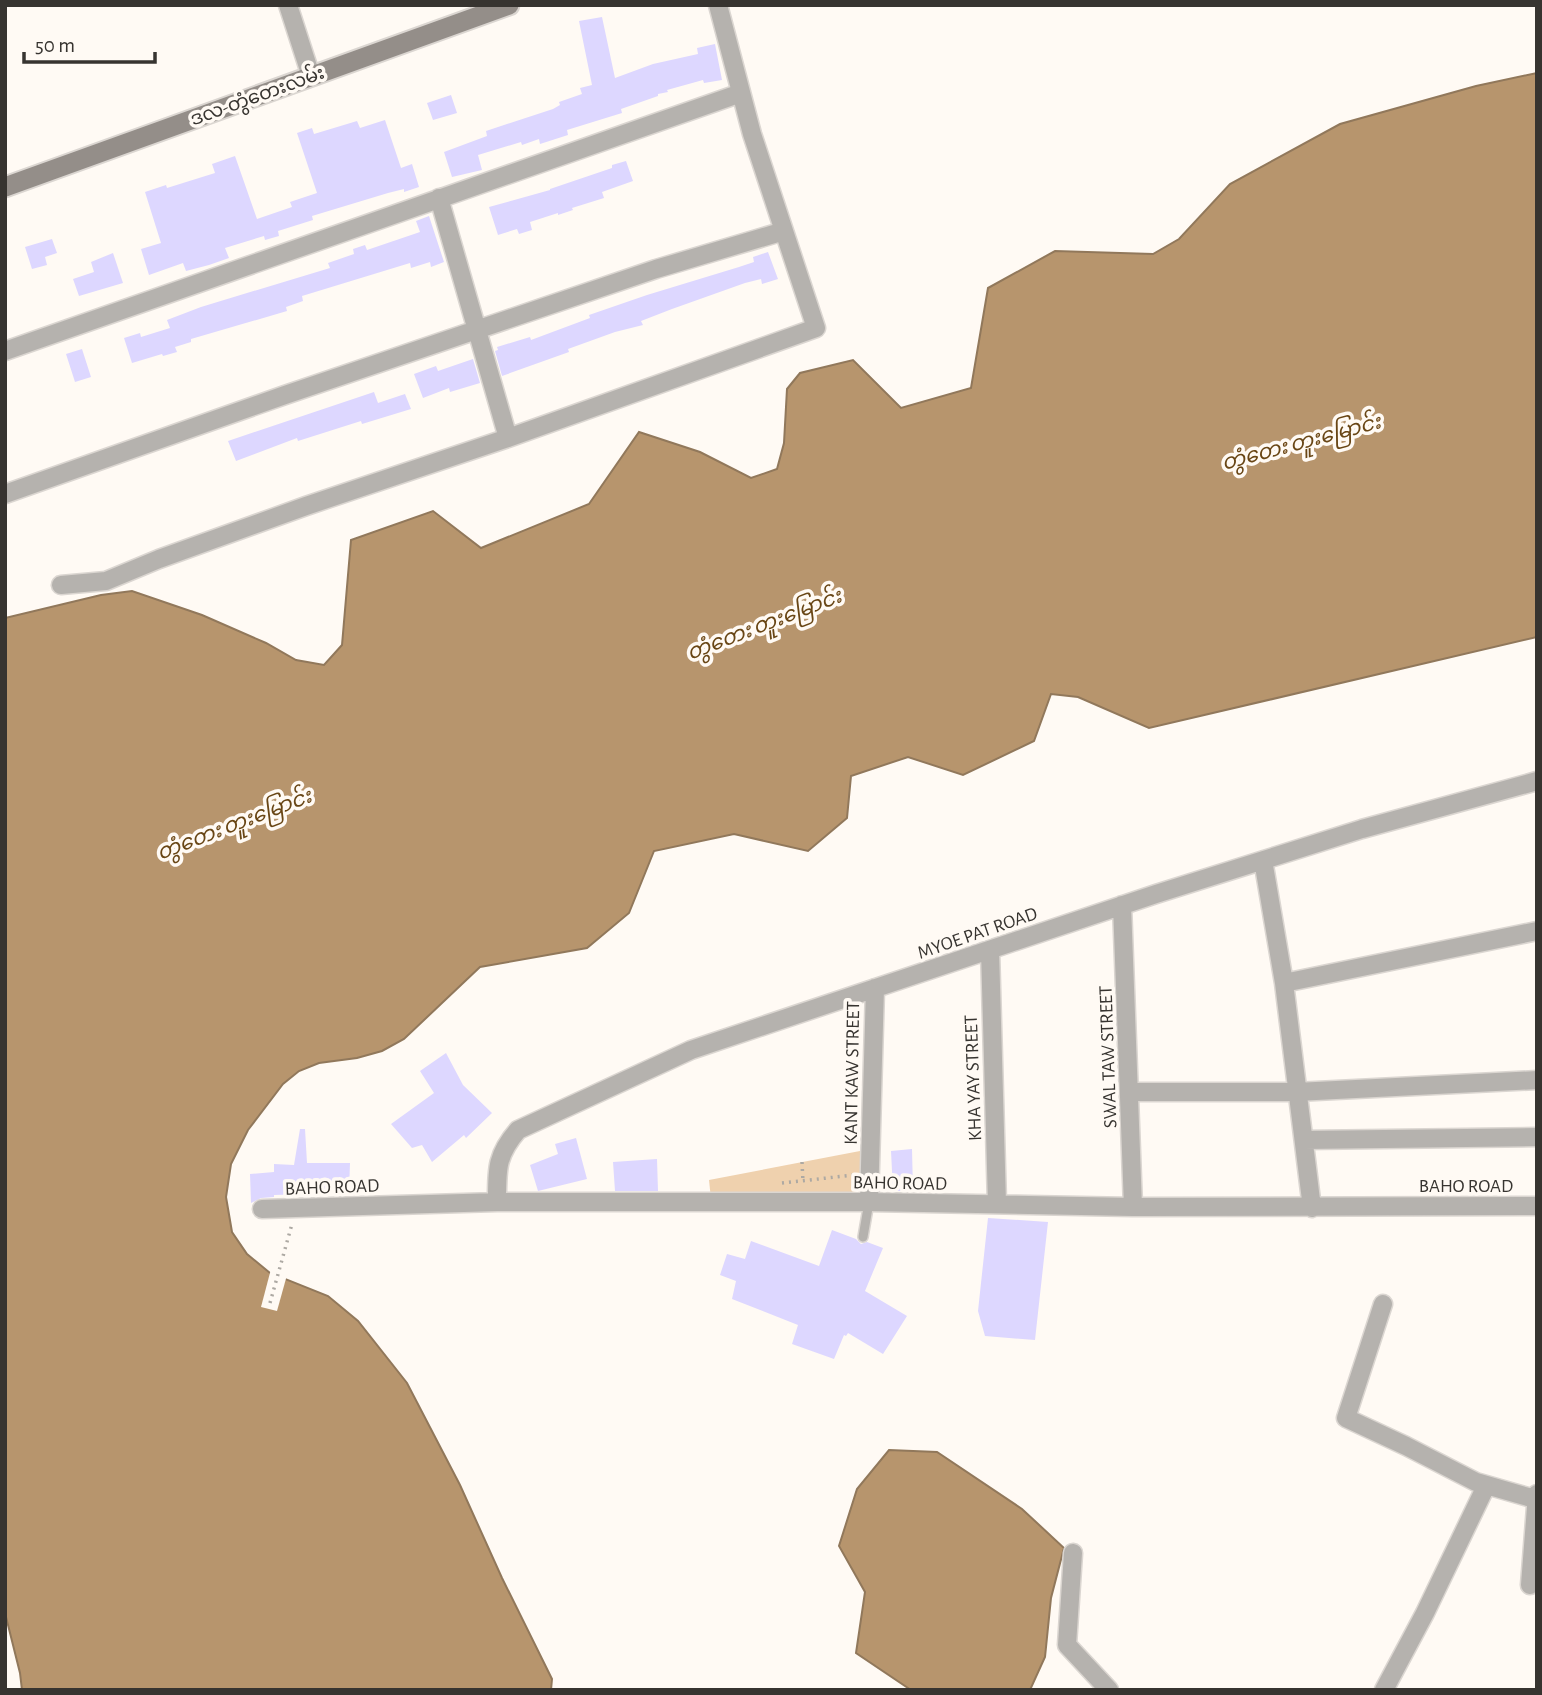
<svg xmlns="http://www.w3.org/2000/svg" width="1542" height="1695" font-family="'Alegreya Sans','Noto Sans Myanmar',sans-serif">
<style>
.green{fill:#efd1ae}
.water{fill:#b7956d;stroke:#91785b;stroke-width:2}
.pier{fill:#fffaf4}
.building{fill:#ddd7ff}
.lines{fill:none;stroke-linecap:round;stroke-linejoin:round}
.service-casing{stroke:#dbd6d1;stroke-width:12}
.minor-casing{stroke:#dbd6d1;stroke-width:21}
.secondary-casing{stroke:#dbd6d1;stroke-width:23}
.path{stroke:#ada9a3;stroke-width:3.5;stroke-dasharray:2 5;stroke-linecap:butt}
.service{stroke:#b5b2ae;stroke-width:9}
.minor{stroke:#b5b2ae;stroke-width:18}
.secondary{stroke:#948e89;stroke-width:19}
.labels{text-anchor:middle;stroke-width:7;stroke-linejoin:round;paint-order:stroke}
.street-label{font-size:19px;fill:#373430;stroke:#fffaf4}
.water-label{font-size:21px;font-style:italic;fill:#694615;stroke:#fffaf4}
</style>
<rect width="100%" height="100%" fill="#fffaf4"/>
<!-- green -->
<path class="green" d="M860 1151 861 1198 711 1199 709 1180Z"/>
<!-- water -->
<path class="water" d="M1537 73V637L1149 728 1078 697 1051 694 1034 741 963 775 908 757 851 776 847 818 808 851 734 834 654 851 629 913 587 948 480 967 404 1039 382 1051 357 1058 319 1063 299 1071 283 1084 248 1130 231 1164 226 1197 232 1232 247 1254 270 1273 328 1296 358 1321 407 1383 460 1485 502 1578 552 1679 551 1690H22L20 1673 5 1613V618L101 595 132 591 202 615 266 643 296 660 324 665 342 645 351 540 433 511 481 548 589 504 639 432 700 452 751 478 777 469 784 443 787 389 800 373 853 360 901 408 971 388 988 288 1055 251 1153 254 1179 239 1230 184 1340 124 1476 86Z
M889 1450 937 1452 1022 1509 1064 1548 1051 1598 1045 1657 1030 1690H911L856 1653 865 1592 839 1546 857 1489Z"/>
<!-- pier -->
<path class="pier" d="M271 1269 287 1275 277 1311 261 1307Z"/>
<!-- building -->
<path class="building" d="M602 17 615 78 653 64 698 54 697 48 715 44 722 80 704 83 703 80 667 90 668 92 658 94V96L621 109 622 113 567 130 568 135 540 144 539 139 522 145 521 142 478 155 482 170 452 177 444 152 487 136 486 131 553 109 560 105 559 102 582 94 580 88 592 85 579 21Z
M451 95 457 113 433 120 427 103Z
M385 120 401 168 412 164 419 187 404 192V189L388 193 312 216 313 220 278 231 279 236 265 240 264 236 225 248 229 258 209 265 186 271 183 263 149 275 141 249 161 243 145 192 166 185 167 188 215 173 212 164 235 156 257 219 292 207 290 202 317 193 297 133 312 128 314 134 357 121 360 128Z
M626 161 633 181 602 192 604 198 572 208 573 210 558 215V213L530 222 532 230 519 234 517 229 498 235 489 207 550 190V189L612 168V165Z
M429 216 444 262 431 267 430 262 411 268 410 263 302 296 303 301 286 307 287 311 191 339V342L175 347 177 352 163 356 162 354 132 363 124 338 140 333 141 337 170 328 167 320 201 307 330 268 328 263 354 254 353 249 365 245 367 250 420 232 416 221Z
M52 239 57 253 45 257 47 265 32 269 25 247Z
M768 252 778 279 762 284 761 279 745 283 672 309 641 321 643 325 615 332 568 349 569 352 502 376 495 351 498 350 497 347 530 337 531 340 590 318 589 315 647 295 739 267 754 262 753 257Z
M113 253 123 283 79 296 73 279 94 272 91 262Z
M82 349 91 377 75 382 66 354Z
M473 359 480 383 450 392 449 388 423 398 414 374 436 366 438 371Z
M374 392 378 403 405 394 411 409 362 424 361 421 298 441 297 438 236 461 228 441Z
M446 1053 463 1085 492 1113 466 1138 464 1135 432 1162 422 1145 412 1148 391 1124 434 1093 420 1071Z
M300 1129H305L307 1163H350L349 1192 309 1191V1194L274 1195V1197L261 1198 251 1203 250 1174 274 1172V1164L294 1165Z
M576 1138 587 1179 538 1191 530 1165 558 1154 555 1144Z
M912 1149 913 1191H893L891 1151Z
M657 1159 658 1191H615L613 1162Z
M988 1218 1048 1222 1035 1340 985 1336 978 1311Z
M832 1230 856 1239 861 1244 867 1242 883 1248 865 1291 907 1316 883 1354 848 1333 846 1336 844 1335 834 1359 792 1344 798 1325 732 1299 736 1281 720 1275 727 1254 745 1259 751 1241 819 1266Z"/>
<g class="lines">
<!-- service casing -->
<g class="service-casing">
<path id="service" d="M863 1237 869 1202"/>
</g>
<!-- minor casing -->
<g class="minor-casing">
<path id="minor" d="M288 5 311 76
M439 198 508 438
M5 351 741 93
M5 494 285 395 656 269 784 231
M61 585 106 581 159 559 306 506 508 438 816 328 752 134 718 5
M1263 860 1284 983 1312 1208
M1122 905 1133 1207
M990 950 997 1204
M1284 983 1537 931
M1129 1092H1296L1537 1080
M1304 1140 1537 1137
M497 1202C497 1170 496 1155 518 1130L691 1050 1156 894 1362 829 1537 781
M869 1202 875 988
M262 1209 497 1202H869L1133 1207 1537 1206
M1383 1304 1346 1418 1406 1446 1476 1482 1535 1499
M1073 1553 1067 1645 1109 1690
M1530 1585 1537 1494
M1384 1690 1425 1613 1486 1486"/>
</g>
<!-- secondary casing -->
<g class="secondary-casing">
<path id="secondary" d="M5 187 509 5"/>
</g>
<!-- path -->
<path class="path" d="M802 1162 803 1182
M782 1183 854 1175
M270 1303 292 1224"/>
<!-- service -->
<use href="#service" class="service"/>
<!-- minor -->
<use href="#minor" class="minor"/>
<!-- secondary -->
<use href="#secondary" class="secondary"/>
</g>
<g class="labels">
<!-- street labels -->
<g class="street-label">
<text transform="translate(257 95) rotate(-20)" y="7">ဒလ-တွံတေးလမ်း</text>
<text transform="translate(977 932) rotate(-19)" y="7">MYOE PAT ROAD</text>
<text transform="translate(1107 1057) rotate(-92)" y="7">SWAL TAW STREET</text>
<text transform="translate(851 1073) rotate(-89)" y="7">KANT KAW STREET</text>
<text transform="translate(972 1078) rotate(-92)" y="7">KHA YAY STREET</text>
<text transform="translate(900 1182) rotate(1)" y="7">BAHO ROAD</text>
<text x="1466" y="1192">BAHO ROAD</text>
<text transform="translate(332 1186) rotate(-2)" y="7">BAHO ROAD</text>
</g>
<!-- water labels -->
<g class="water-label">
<text transform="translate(1301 442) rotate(-15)" y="7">တွံတေး တူးမြောင်း</text>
<text transform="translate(764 624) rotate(-21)" y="7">တွံတေး တူးမြောင်း</text>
<text transform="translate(234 824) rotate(-21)" y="7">တွံတေး တူးမြောင်း</text>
</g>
</g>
<!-- border -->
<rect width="1542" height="1695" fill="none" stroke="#373430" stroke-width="14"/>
<!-- scale -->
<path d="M24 52v10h131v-10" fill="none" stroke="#373430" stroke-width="3.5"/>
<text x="35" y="52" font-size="21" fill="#373430" stroke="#fffaf4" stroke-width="5" paint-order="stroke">50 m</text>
</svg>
